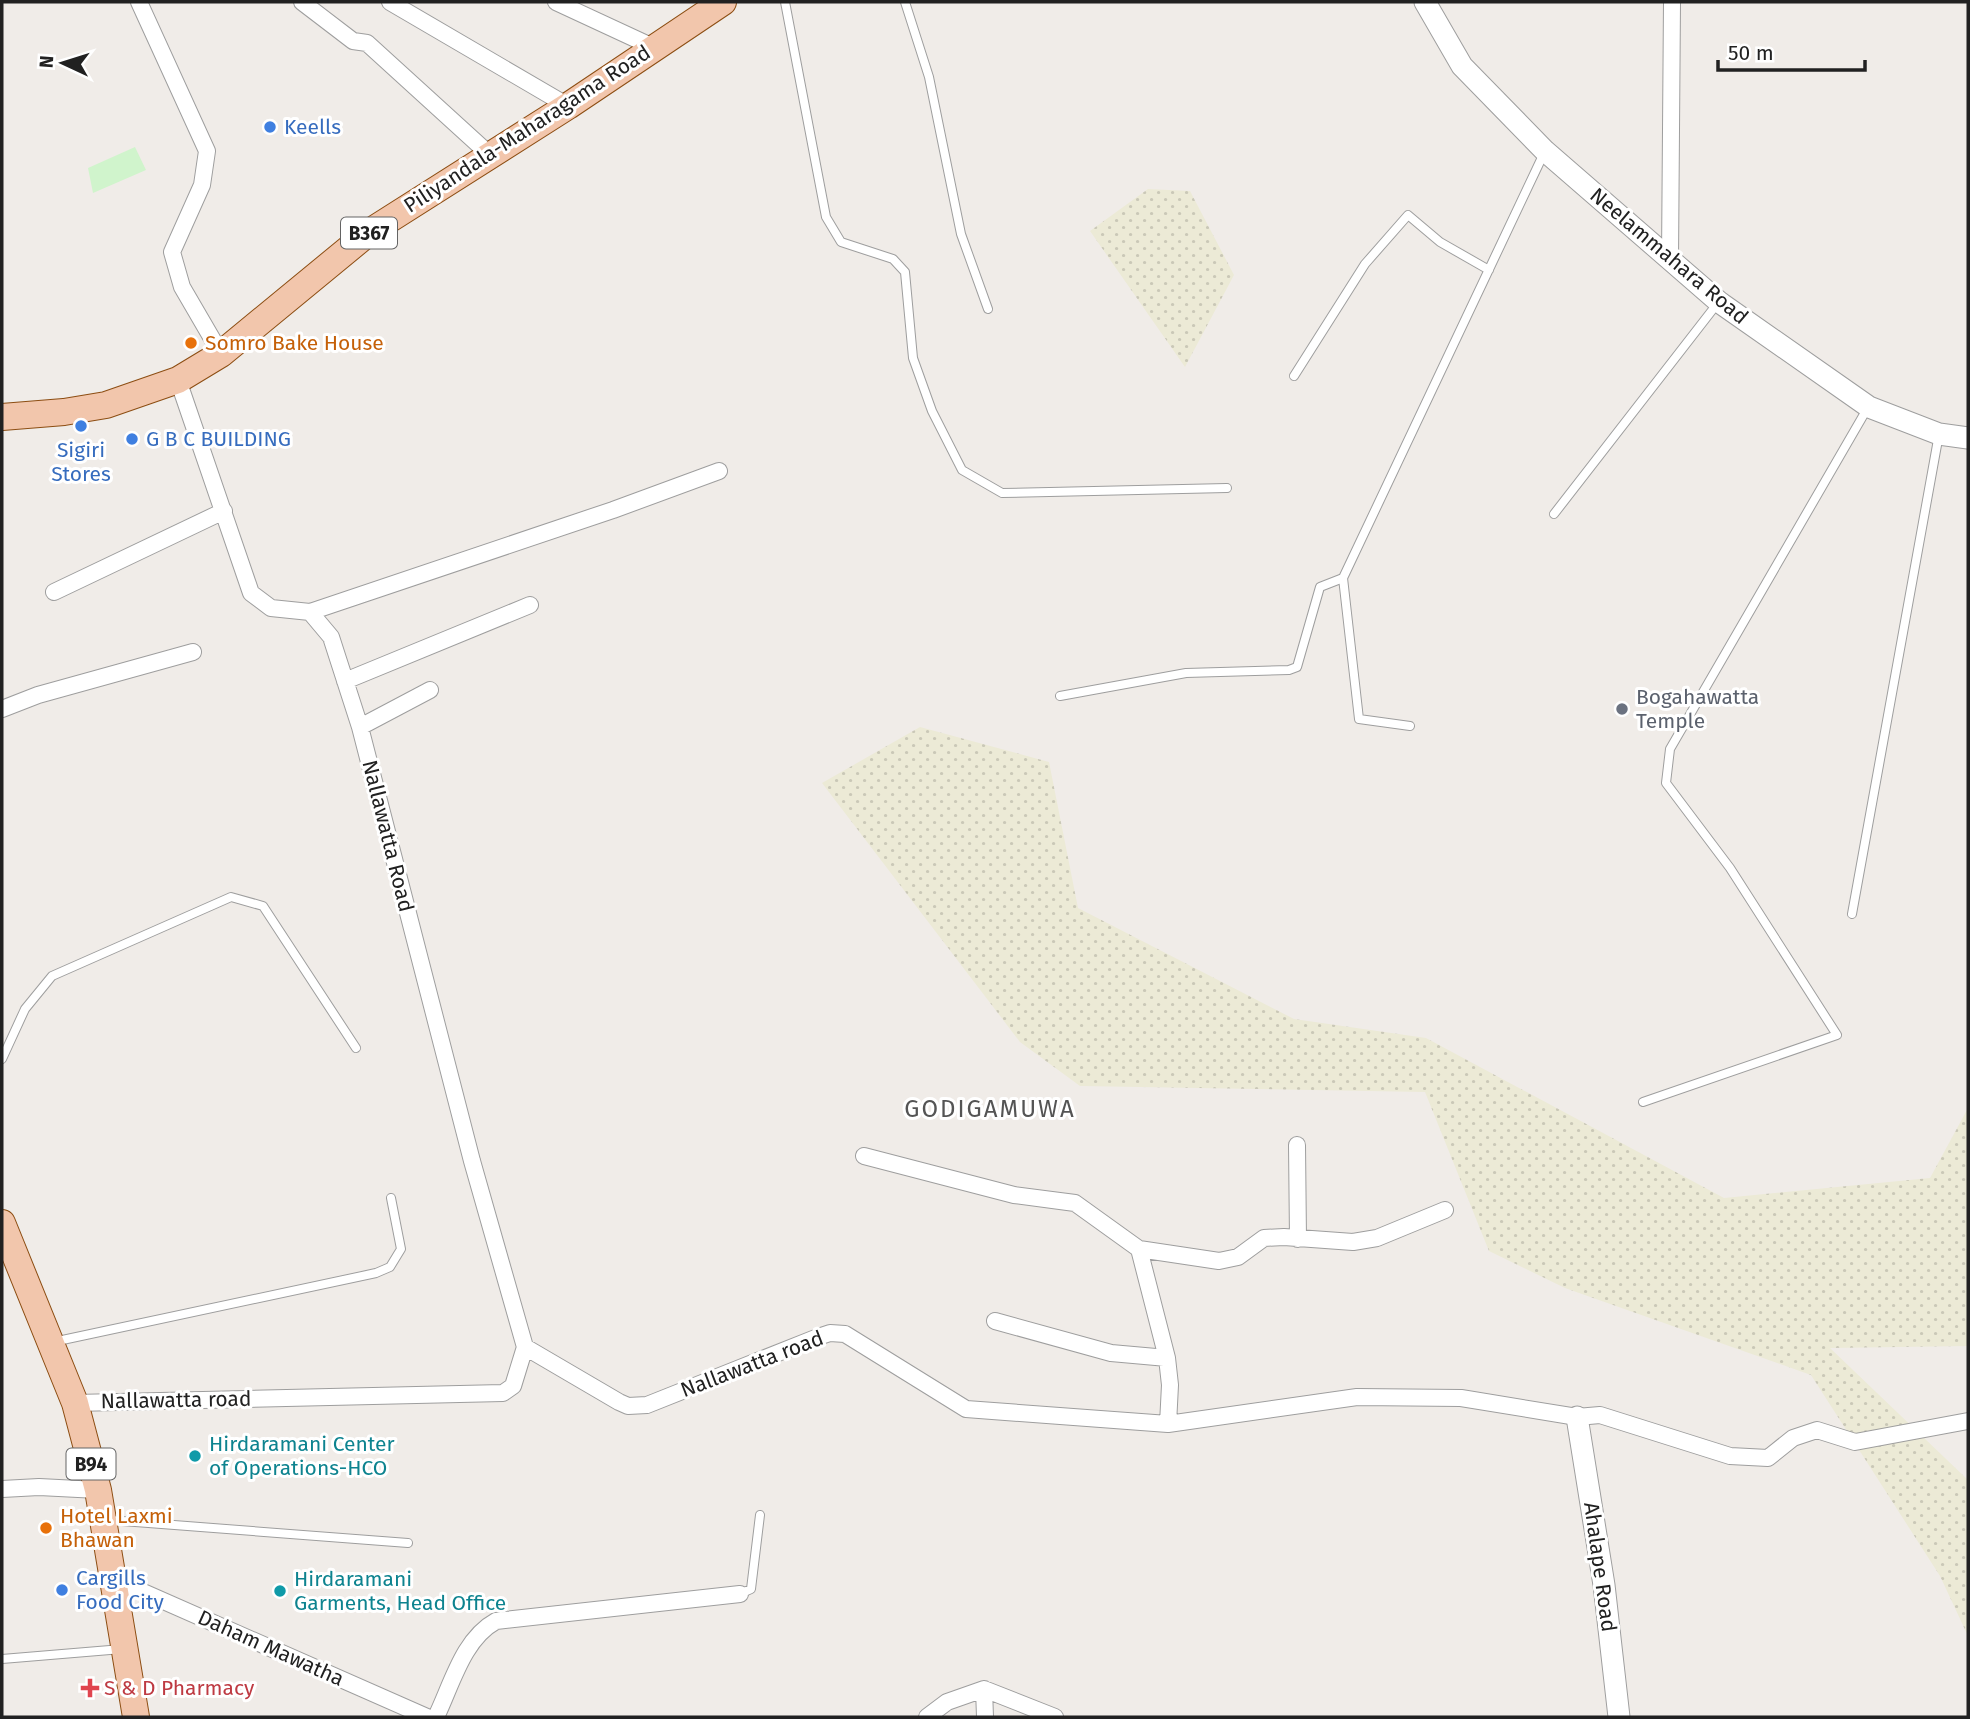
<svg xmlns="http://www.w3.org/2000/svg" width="1970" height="1719" font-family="'Fira Sans',sans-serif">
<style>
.farmland{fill:url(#farmland-dots)}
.park{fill:#d0f4cc}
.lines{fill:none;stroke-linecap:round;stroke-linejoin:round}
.service-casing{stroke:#9e9e9e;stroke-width:10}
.minor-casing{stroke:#9e9e9e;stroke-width:18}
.tertiary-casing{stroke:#9e9e9e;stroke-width:23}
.primary-casing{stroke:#8c4d12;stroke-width:28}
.service{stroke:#fff;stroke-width:8}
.minor{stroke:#fff;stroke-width:16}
.tertiary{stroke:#fff;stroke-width:21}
.primary{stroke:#f2c6ac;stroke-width:26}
.shop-dot{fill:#3f7fe0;stroke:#fff;stroke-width:2.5}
.food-dot{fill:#e8710a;stroke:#fff;stroke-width:2.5}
.worship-dot{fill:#6b7280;stroke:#fff;stroke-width:2.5}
.culture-dot{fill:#0f9aa8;stroke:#fff;stroke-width:2.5}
.health-dot{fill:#e0444e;stroke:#fff;stroke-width:2.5}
.labels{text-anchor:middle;stroke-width:6;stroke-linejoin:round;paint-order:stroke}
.shield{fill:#fff;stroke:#646464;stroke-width:2}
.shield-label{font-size:19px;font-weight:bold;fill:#212121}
.shop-label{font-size:21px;fill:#366cbe;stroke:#fff;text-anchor:start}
.street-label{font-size:21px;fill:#212121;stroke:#fff}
.food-label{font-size:21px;fill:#c56008;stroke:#fff;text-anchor:start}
.worship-label{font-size:21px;fill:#5b616d;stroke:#fff;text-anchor:start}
.culture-label{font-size:21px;fill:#0d838f;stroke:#fff;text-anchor:start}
.health-label{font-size:21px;fill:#be3a42;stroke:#fff;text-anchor:start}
.quarter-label{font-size:24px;letter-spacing:2px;fill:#545454;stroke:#fff}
</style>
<defs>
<pattern id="farmland-dots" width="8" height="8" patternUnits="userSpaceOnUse" patternTransform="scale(1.75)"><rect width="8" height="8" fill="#ecead6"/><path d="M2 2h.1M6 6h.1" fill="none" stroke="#cac8b7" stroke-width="1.8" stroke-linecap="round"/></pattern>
</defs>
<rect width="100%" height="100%" fill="#f0ece8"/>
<!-- farmland -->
<path class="farmland" d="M1148 189 1190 191 1234 275 1185 367 1090 231Z
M920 727 1049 762 1078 908 1294 1019 1426 1038 1724 1198 1930 1178 1968 1108V1346L1830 1348 1968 1480V1636L1940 1576 1811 1375 1565 1288 1489 1251 1425 1092 1080 1086 1020 1042 822 783Z"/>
<!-- park -->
<path class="park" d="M135 147 146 170 93 193 88 168Z"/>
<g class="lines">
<!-- service casing -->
<g class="service-casing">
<path id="service" d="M785 2 826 217 841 242 893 259 905 272 913 358 932 411 962 470 1002 493 1227 488
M905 2 929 77 961 234 988 309
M1294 376 1365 264 1408 215 1440 242 1489 270
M1554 514 1717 304
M1343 578 1359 719 1410 726
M1060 696 1186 673 1289 670 1297 667 1320 587 1343 578 1545 151
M1852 914 1939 434
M2 1059 25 1009 52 976 231 897 263 906 356 1048
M1643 1102 1837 1035 1730 868 1666 783 1670 749 1867 409
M53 1342 376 1273 390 1267 401 1249 391 1198
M109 1520 408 1543
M740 1594 751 1589 760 1515
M2 1659 122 1649"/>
</g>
<!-- minor casing -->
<g class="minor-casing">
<path id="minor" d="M139 2 207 151 202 185 172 252 182 287 221 354
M302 2 353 41 367 43 490 155
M390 2 568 106
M556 2 653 47
M1670 259 1672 2
M178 380 251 593 271 608 310 612 331 637 360 727 472 1161 525 1347
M54 592 224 511
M310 612 613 510 719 471
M345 681 530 605
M2 709 38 695 193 652
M360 727 430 690
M1297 1145 1298 1239
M864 1156 1014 1195 1075 1203 1139 1249 1167 1358 1170 1385 1168 1424
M1139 1249 1219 1261 1238 1257 1264 1238 1284 1237 1353 1242 1377 1238 1445 1210
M995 1321 1111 1353 1167 1358
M75 1403 503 1393 513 1386 525 1347 619 1402 628 1406 647 1405 818 1337 830 1333 845 1334 966 1409 1168 1424 1357 1397 1461 1398 1577 1417 1600 1415 1730 1456 1768 1458 1793 1438 1817 1430 1855 1442 1968 1421
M2 1489 39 1487 98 1490
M114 1586 134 1588 427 1717
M984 1689 985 1717
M436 1717C452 1684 463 1639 496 1621L740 1594
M927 1717 947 1702 984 1689 1055 1717"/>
</g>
<!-- tertiary casing -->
<g class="tertiary-casing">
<path id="tertiary" d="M1425 2 1462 66 1545 151 1719 302 1869 407 1939 434 1968 438
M1577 1417 1604 1585 1619 1717"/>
</g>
<!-- primary casing -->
<g class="primary-casing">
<path id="primary" d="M2 417 64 412 106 405 178 380 221 354 368 233 568 106 723 2
M2 1223 75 1403 98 1490 136 1717"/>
</g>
<!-- service -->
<use href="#service" class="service"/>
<!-- minor -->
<use href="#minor" class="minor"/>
<!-- tertiary -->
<use href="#tertiary" class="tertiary"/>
<!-- primary -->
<use href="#primary" class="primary"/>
</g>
<!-- markers -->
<g class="shop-dot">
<circle cx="270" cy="127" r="7"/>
<circle cx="81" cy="426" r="7"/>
<circle cx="132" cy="439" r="7"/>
<circle cx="62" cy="1590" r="7"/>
</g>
<g class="food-dot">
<circle cx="191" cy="343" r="7"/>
<circle cx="46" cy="1528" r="7"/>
</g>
<circle class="worship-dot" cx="1622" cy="709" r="7"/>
<g class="culture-dot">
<circle cx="195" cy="1456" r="7"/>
<circle cx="280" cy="1591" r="7"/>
</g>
<path class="health-dot" d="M86.5 1677.5h7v7h7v7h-7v7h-7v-7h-7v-7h7z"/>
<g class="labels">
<!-- shield labels -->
<g class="shield">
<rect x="341" y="217.5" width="56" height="31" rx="5"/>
<rect x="66.5" y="1448.5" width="49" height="31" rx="5"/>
</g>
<g class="shield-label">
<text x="369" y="240">B367</text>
<text x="91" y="1471">B94</text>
</g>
<!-- shop labels -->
<g class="shop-label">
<text x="284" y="134">Keells</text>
<text x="146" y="446">G B C BUILDING</text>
<text x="81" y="457" text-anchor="middle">Sigiri<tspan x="81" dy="24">Stores</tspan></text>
<text x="76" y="1585">Cargills<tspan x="76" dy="24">Food City</tspan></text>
</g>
<!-- street labels -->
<g class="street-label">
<text transform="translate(527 129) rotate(-33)" y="7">Piliyandala-Maharagama Road</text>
<text transform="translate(1669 256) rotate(40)" y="7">Neelammahara Road</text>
<text transform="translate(388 836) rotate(76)" y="7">Nallawatta Road</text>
<text transform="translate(752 1364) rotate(-21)" y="7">Nallawatta road</text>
<text transform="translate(176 1400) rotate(-1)" y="7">Nallawatta road</text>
<text transform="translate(1600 1567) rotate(82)" y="7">Ahalape Road</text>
<text transform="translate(271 1648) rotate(24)" y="7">Daham Mawatha</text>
</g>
<!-- food labels -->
<g class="food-label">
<text x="205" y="350">Somro Bake House</text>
<text x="60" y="1523">Hotel Laxmi<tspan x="60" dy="24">Bhawan</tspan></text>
</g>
<!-- worship labels -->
<g class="worship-label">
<text x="1636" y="704">Bogahawatta<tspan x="1636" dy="24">Temple</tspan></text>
</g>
<!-- culture labels -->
<g class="culture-label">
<text x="209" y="1451">Hirdaramani Center<tspan x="209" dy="24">of Operations-HCO</tspan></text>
<text x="294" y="1586">Hirdaramani<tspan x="294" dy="24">Garments, Head Office</tspan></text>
</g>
<!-- health labels -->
<g class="health-label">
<text x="104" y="1695">S &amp; D Pharmacy</text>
</g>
<!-- quarter labels -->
<g class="quarter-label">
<text x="990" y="1117">GODIGAMUWA</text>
</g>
</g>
<!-- border -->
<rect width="1970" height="1719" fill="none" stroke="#212121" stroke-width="7"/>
<!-- north arrow -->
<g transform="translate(63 63) rotate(274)" stroke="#ffffff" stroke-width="5" paint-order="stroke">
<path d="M0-5L12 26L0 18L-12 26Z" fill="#212121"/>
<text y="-10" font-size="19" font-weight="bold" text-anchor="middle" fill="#212121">N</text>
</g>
<!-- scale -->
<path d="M1718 60v10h147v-10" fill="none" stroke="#212121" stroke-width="3.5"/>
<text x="1728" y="60" font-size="21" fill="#212121" stroke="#ffffff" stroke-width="5" paint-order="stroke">50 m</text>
</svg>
